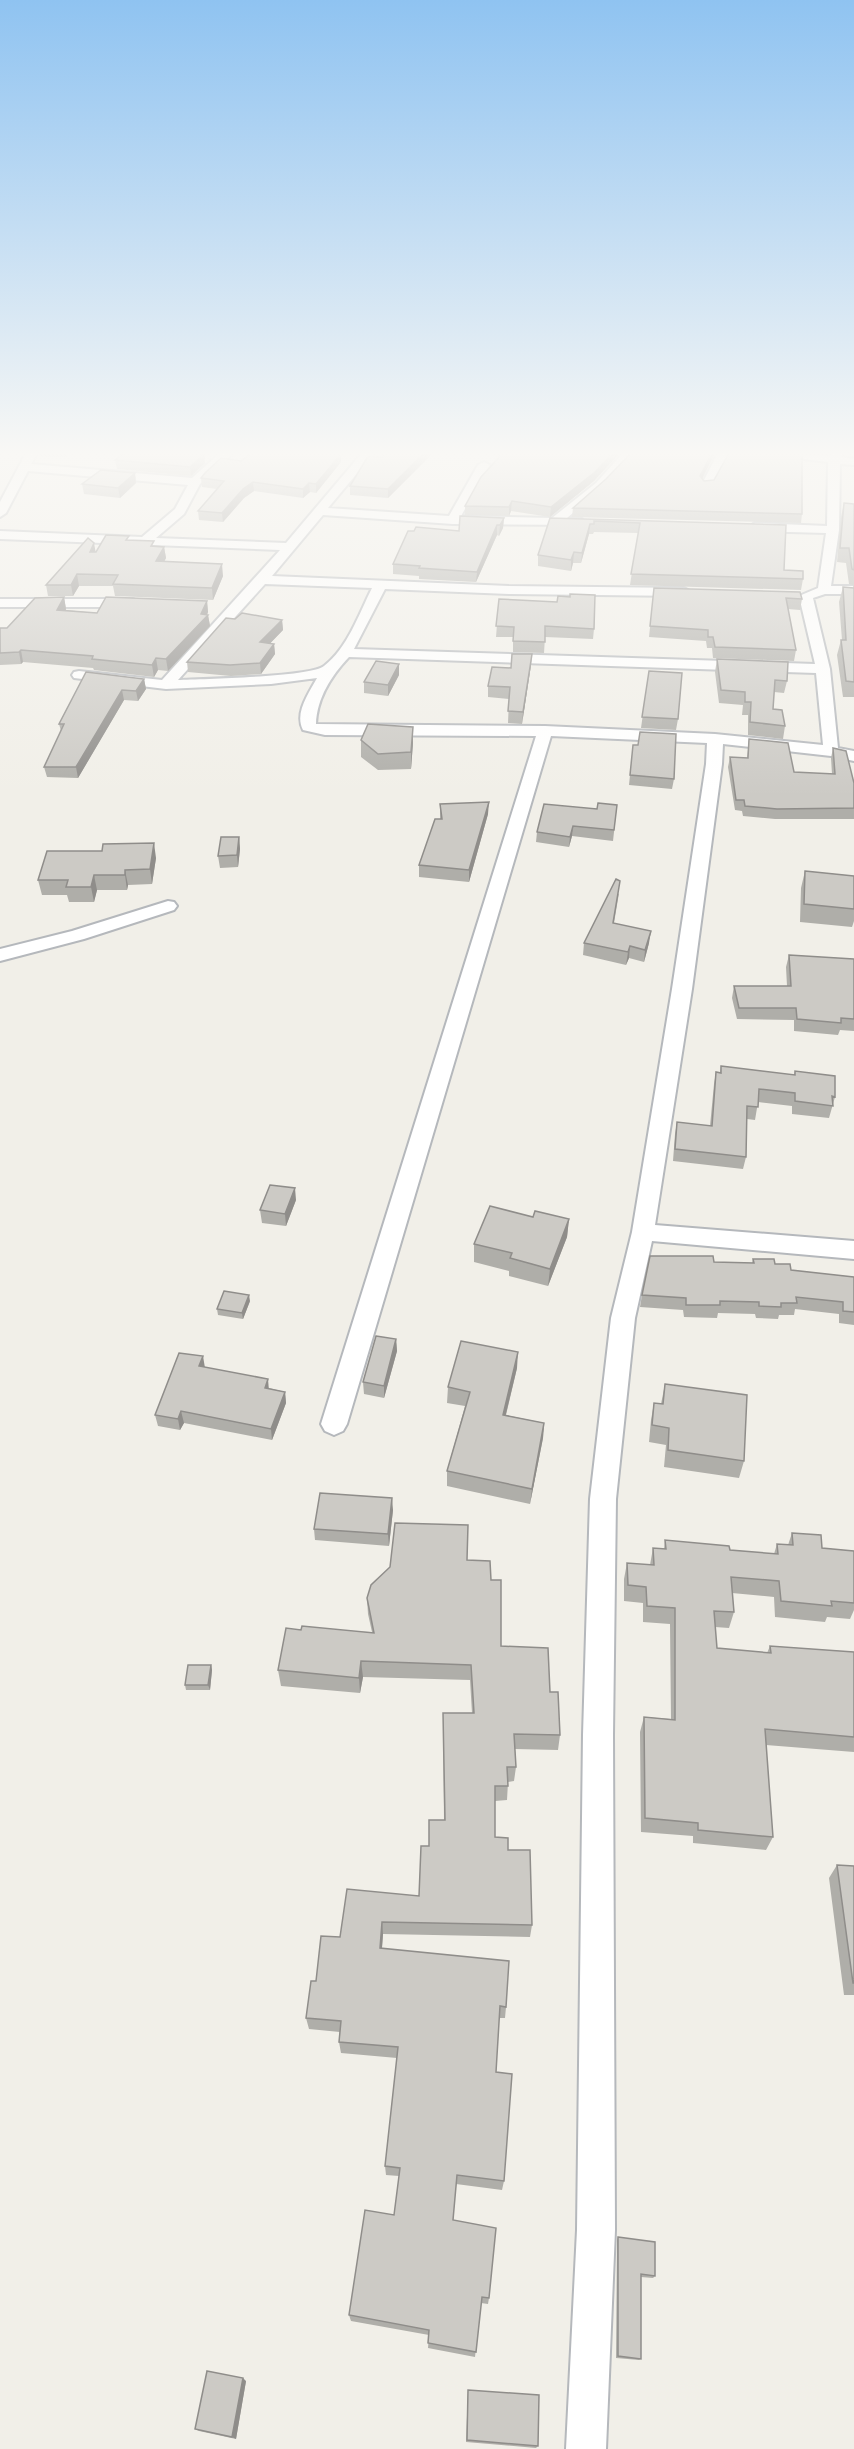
<svg xmlns="http://www.w3.org/2000/svg" width="854" height="2449" font-family="'Archivo Narrow',sans-serif">
<style>
.lines{fill:none;stroke-linecap:round;stroke-linejoin:round}
.minor-casing{stroke:#b5b8bc;stroke-width:4}
.minor{fill:#fff;fill-rule:evenodd}
.wall{fill:#afaea9}
.shaded-wall{fill:#8f8d8a}
.building{fill:#cccac5;stroke:#8f8d8a;stroke-width:1.5}
</style>
<rect width="100%" height="100%" fill="#f1efe8"/>
<g class="lines">
<!-- minor casing -->
<g class="minor-casing">
<path id="minor" d="M26 453 37 454 31 464 192 478 220 453H233L200 484 184 514 156 538 286 543 362 453H374L328 508 449 516 478 465 484 462 490 465 461 516 552 518 596 483 623 453H635L604 487 567 518 582 519V525L453 524 323 515 272 576 509 586 684 588 691 592 684 596 509 594 385 589 354 649 815 664 799 596 818 588 826 533 755 531 749 527 755 523 827 526 828 462 778 456 772 453 830 456 831 453H843L841 457 854 459V465L840 464 839 530 831 586H854V594H825L813 598 830 669 838 748 854 751V761L831 756 723 744 722 764 692 989 655 1225 854 1241V1259L652 1241 635 1318 616 1499 613 1735 615 2230 606 2449H566L577 2230 583 1735 590 1499 611 1318 632 1232 672 989 706 764 707 743 551 736 347 1424 343 1431 334 1435 325 1431 321 1424 536 736 325 735 303 730C294 713 309 693 317 678L271 684 166 689 74 678 72 675 74 672 79 671 162 680 280 550 0 539V531L142 537 175 509 188 485 28 471 6 513 0 517V502ZM265 584 372 588C359 614 347 649 324 666 311 677 202 679 178 680ZM349 657 816 673 823 745 715 734 545 726 316 724C317 698 331 676 349 657Z
M718 453H730L711 488H703L701 486Z
M0 599H133L140 603 133 607H0Z
M168 901 174 902 177 906 174 910 84 939 0 961V949L72 931Z"/>
</g>
<!-- minor -->
<use href="#minor" class="minor"/>
</g>
<!-- wall -->
<path class="wall" d="M38 453H69L66 457 39 456Z
M433 453 388 498 350 495V486L383 457Z
M492 453H620L594 481 550 517 511 511 509 516 465 515V506L500 456 492 455Z
M631 453H715L702 479 704 481 802 514 801 523 572 517 573 508 606 479Z
M204 454 205 463 191 476 117 469 115 460Z
M241 461 341 462 316 493 310 492 303 498 254 491 244 498 223 522 199 520 198 511 217 489 202 487 201 478Z
M135 473 136 483 120 498 84 494 82 484Z
M844 503 854 504V697H843L837 655 841 640H842L839 602 843 587 853 588V585L849 584 846 563 837 562 841 517Z
M504 518 503 528 499 536 497 535 476 582 419 579V576L393 574V564L459 531Z
M550 518 786 525 784 570 803 579 801 590 630 585 638 533 594 532 593 534H589L581 563H573L571 571 538 566V555Z
M129 540 155 546 164 547 166 558 164 562 223 576 213 600 115 596 113 586H79L73 596H48L46 585 96 552Z
M654 588 802 599 800 610 788 609 796 650 794 661 713 658 712 648H707L706 641 649 637Z
M64 597 66 609V610L97 613 207 601 208 612 207 615H208L210 626 168 671 158 670 154 677 94 670 93 668 23 662 21 664 0 665V628H7Z
M499 599 594 629 593 639 545 637 544 653 513 652V637H496Z
M235 619 282 620 283 630 270 643 274 644 275 654 261 674 231 676 188 672 187 662Z
M717 659 787 681 784 693 774 692 773 709 785 726 783 739 748 735V715H742L743 705 719 703 715 672Z
M399 664V675L388 696 364 693V682Z
M531 665 522 724 508 723 509 699 488 697V686L511 668Z
M649 671 678 719 676 730 641 728Z
M86 672 144 679 146 689 138 701 124 700 78 778 47 777 44 767 61 731 59 724Z
M749 739 794 772 832 774 831 758 833 748 854 783V819H775L743 816 742 811 735 810 728 767 730 757 747 758Z
M361 740 413 743 411 769 378 770 361 757Z
M633 745 674 779 672 789 629 785Z
M440 804 488 814 469 882 419 877V865L440 819Z
M617 805 613 841 572 836 569 847 536 842 537 832 597 809Z
M239 837 240 849 238 867 220 868 218 856Z
M156 858 152 884 128 885 127 890H97L94 902H69L67 895H42L38 880Z
M805 871 854 876V921L852 927 800 922 801 888Z
M619 893 614 923 649 943 644 962 629 958 626 965 583 955 584 943Z
M789 955 854 959V1031L840 1030 838 1035 794 1031V1020L737 1019 732 998 734 986H787L786 967Z
M721 1066 794 1075 795 1071 835 1097 829 1118 792 1114V1106L758 1102 755 1120 747 1119 746 1157 743 1169 673 1161 675 1134 677 1122 710 1126 714 1084 716 1072 720 1073Z
M296 1200 286 1226 262 1223 260 1210Z
M533 1217 569 1219 567 1237 548 1286 509 1276V1271L474 1262V1244Z
M753 1259 775 1264 791 1270 854 1277V1325L839 1323V1314L795 1309 794 1315H779L778 1319 756 1318 755 1314 718 1313 717 1318 684 1317 683 1310 640 1307 642 1295 714 1262 752 1263Z
M250 1301 243 1319 218 1315 217 1309Z
M396 1339 397 1351 384 1398 364 1394 363 1382Z
M205 1367 269 1388 285 1392 286 1403 272 1440 184 1423 180 1430 158 1426 155 1415Z
M517 1368 506 1415 544 1423 543 1438 530 1504 447 1486V1471L465 1406 447 1403 448 1387Z
M665 1384 744 1461 739 1478 664 1467 666 1445 649 1442 651 1420 654 1403 661 1404Z
M393 1510 389 1546 315 1540 314 1529Z
M792 1533 822 1548 854 1551V1610L850 1619 827 1617 825 1622 775 1617 774 1597 732 1593 734 1612 729 1628 715 1627 717 1648 767 1653 770 1646 854 1652V1752L766 1745 773 1837 766 1850 693 1843V1836L641 1832 640 1732 644 1717 671 1719 670 1624 643 1622V1603L624 1601V1579L627 1563 650 1565 653 1548 664 1549 665 1540 730 1550 774 1554 777 1544 788 1545Z
M467 1560 491 1580 501 1646 550 1692 560 1735 558 1750 515 1749 516 1767 514 1781 508 1782 507 1800 495 1801V1837L508 1850 532 1925 530 1937 383 1934 382 1948 506 2007 505 2018H499L496 2072 504 2181 502 2190 456 2184 453 2220 489 2298 488 2304 481 2303 475 2357 428 2348 429 2335 351 2321 349 2315 394 2215 399 2176 386 2175 385 2166 397 2058 341 2053 339 2042 340 2032 309 2029 306 2018 316 1981 340 1937 419 1896 429 1846 444 1820 443 1713H472L470 1680 363 1677 360 1693 281 1686 278 1670 301 1630 372 1632 368 1614 367 1598Z
M211 1665 212 1670 210 1690H186L185 1685Z
M837 1865 854 1866V1995H844L829 1878Z
M618 2237 655 2276 653 2278 641 2277V2359L639 2360 616 2358 617 2240Z
M246 2381 236 2439 199 2431 195 2429Z
M468 2390 538 2446 536 2448 466 2442Z"/>
<!-- shaded-wall -->
<path class="shaded-wall" d="M196 453H205L201 458 204 454 205 463 191 476 190 467Z
M424 453H433L388 498V489Z
M613 453H620L594 481 550 517 551 507Z
M712 453H715L699 485 700 476Z
M341 454V462L316 493V484Z
M135 473 136 483 120 498 118 488Z
M253 482 254 491 244 498 223 522 222 513 243 489Z
M309 483 310 492 303 498V489Z
M512 501 511 511 509 516V507Z
M504 518 503 528 499 536 500 525Z
M590 524 589 534 581 563 582 553Z
M497 525V535L476 582 477 572Z
M94 543 96 554 90 552Z
M164 547 166 558 158 573 156 561Z
M574 552 573 563 571 571V560Z
M222 564 223 576 213 600 212 588Z
M77 574 79 586 73 596 71 585Z
M64 597 66 609 60 621 57 610Z
M207 601 208 612 206 617 208 615 210 626 168 671 166 659 201 614Z
M282 620 283 630 261 653 260 642Z
M274 644 275 654 261 674 260 663Z
M21 650 23 662 21 664 19 652Z
M532 654 531 665 522 724 523 712Z
M156 658 158 670 154 677 152 665Z
M399 664V675L388 696V685Z
M144 679 146 689 138 701 136 691Z
M122 690 124 700 78 778 76 767Z
M413 727V743L411 769V752Z
M489 802 488 814 469 882V870Z
M573 826 572 836 569 847 570 837Z
M239 837 240 849 238 867 237 855Z
M154 843 156 858 152 884 150 869Z
M125 870 128 885 127 890 125 875Z
M94 875 97 890 94 902 91 887Z
M651 931 649 943 644 962 645 950Z
M630 946 629 958 626 965 628 952Z
M295 1188 296 1200 286 1226 285 1214Z
M569 1219 567 1237 548 1286 550 1269Z
M249 1295 250 1301 243 1319 242 1313Z
M396 1339 397 1351 384 1398V1386Z
M518 1352 517 1368 502 1430 503 1415Z
M203 1356 205 1368 199 1366Z
M268 1379 269 1391 265 1388Z
M285 1392 286 1403 272 1440 271 1429Z
M181 1411 184 1423 180 1430 178 1419Z
M544 1423 543 1438 530 1504 532 1489Z
M392 1498 393 1510 389 1546 388 1534Z
M361 1661 363 1677 360 1693 359 1678Z
M211 1665 212 1670 210 1690 208 1685Z
M382 1922 383 1934 381 1960 380 1948Z
M243 2378 246 2381 236 2439 232 2437Z"/>
<!-- building -->
<path class="building" d="M125 453H199L204 454 190 467 115 460Z
M251 453H336L341 454 316 484 309 483 303 489 253 482 243 489 222 513 198 511 224 481 201 478 205 473 221 458 241 461Z
M387 453H424L388 489 350 486 368 456 383 457Z
M503 453H613L595 472 551 507 512 501 509 507 465 506 481 477Z
M631 453H712L700 476 704 481 714 480 729 453H802V514L573 508 606 479Z
M101 470 135 473 118 488 82 484Z
M844 503 854 504V570L852 569 849 548H840Z
M460 516 504 518 500 525H497L477 572 419 568 420 566 393 564 408 531H414L416 527 459 531Z
M550 518 786 525 784 570 803 571V579L631 574 640 523 594 521V524H590L582 553 574 552 571 560 538 555Z
M106 535 129 536 126 540 154 541 151 546 164 547 156 561 222 564 212 588 113 584 118 575 77 574 71 585H46L88 538 94 543 90 552H96Z
M843 587 854 588V682L846 681 841 640H846Z
M654 588 800 592 802 599 786 598 796 650 715 647 713 637H708V630L650 626Z
M570 594 595 595 594 629 545 626V642L513 641 514 627 496 626 499 599 557 602 558 596 570 597Z
M64 597 57 610 97 613 106 597 207 601 201 614 208 615 166 659 156 658 152 665 92 659 93 656 21 650 19 652 0 653V628H7L35 598Z
M242 613 282 620 260 642 274 644 260 663 230 665 187 662 226 618 235 619Z
M512 654H532L523 712 508 711 510 687 488 686 492 667 511 668Z
M717 659 788 662 787 681 775 680 773 709 782 710 785 726 750 722 751 702H745V692L721 690Z
M376 661 399 664 388 685 364 682Z
M649 671 682 673 678 719 642 717Z
M86 672 144 679 136 691 122 690 76 767H44L64 724H59Z
M368 724 413 727 411 752 378 754 361 740Z
M640 732 676 734 674 779 630 775 633 745H638Z
M749 739 788 743 794 772 835 774 833 748 846 751 854 783V808L777 809 745 806 744 800H736L730 757 748 758Z
M489 802 469 870 419 865 435 819H442L440 804Z
M598 803 617 805 614 830 573 826 570 837 537 832 544 804 597 809Z
M221 837H239L237 855 218 856Z
M154 843 150 869 125 870V875H94L91 887H66L68 880H38L47 851H102L103 844Z
M805 871 854 876V909L804 904Z
M616 879 620 881 613 923 651 931 645 950 630 946 628 952 584 943Z
M789 955 854 959V1019L841 1018V1023L797 1019 796 1008H739L734 986H791Z
M721 1066 795 1075V1071L835 1076V1097L832 1096 833 1106 795 1101V1093L759 1089 758 1107 747 1106 746 1157 675 1149 677 1122 712 1126 716 1072 721 1073Z
M270 1185 295 1188 285 1214 260 1210Z
M490 1206 533 1217 535 1211 569 1219 550 1269 510 1258 512 1253 474 1244Z
M650 1256H713L714 1262 754 1263 753 1259H774L775 1264H790L791 1270 854 1277V1312L843 1311V1302L796 1297 797 1303H781V1307L759 1306V1302L720 1301V1305H686V1298L642 1295Z
M224 1291 249 1295 242 1313 217 1309Z
M376 1336 396 1339 384 1386 363 1382Z
M461 1341 518 1352 503 1415 544 1423 532 1489 447 1471 470 1392 448 1387Z
M179 1353 203 1356 199 1366 268 1379 265 1388 285 1392 271 1429 181 1411 178 1419 155 1415Z
M665 1384 747 1395 744 1461 668 1450 669 1428 652 1425 654 1403 663 1404Z
M320 1493 392 1498 388 1534 314 1529Z
M395 1523 468 1525 467 1560 490 1561 491 1580H501V1646L548 1648 550 1692H558L560 1735 514 1734 516 1767H507L508 1786H495V1837L508 1838V1850H530L532 1925 382 1922 380 1948 509 1961 506 2007 500 2006 496 2072 512 2074 504 2181 457 2175 453 2220 496 2228 489 2298 482 2297 476 2352 428 2343 429 2330 349 2315 365 2210 394 2215 400 2168 385 2166 398 2047 339 2042 341 2021 306 2018 311 1981H316L321 1936 340 1937 347 1889 419 1896 421 1846H429V1820H445L443 1713H474L471 1665 361 1661 359 1678 278 1670 286 1628 301 1630 302 1626 374 1633 367 1598 371 1585 390 1567Z
M792 1533 821 1535 822 1548 854 1551V1603L831 1601 832 1606 781 1601 779 1581 731 1577 734 1612 714 1611 717 1648 771 1653 770 1646 854 1652V1737L765 1729 773 1837 698 1830V1823L645 1818 644 1717 675 1720V1608L647 1606 646 1587 628 1585 627 1563 654 1565 653 1548 666 1549 665 1540 729 1546 730 1550 778 1554 777 1544 793 1545Z
M188 1665H211L208 1685H185Z
M837 1865 854 1866V1983H853Z
M618 2237 655 2242V2276L641 2274V2359L618 2356Z
M207 2371 243 2378 232 2437 195 2429Z
M468 2390 539 2395 538 2446 467 2440Z"/>
<!-- sky -->
<linearGradient id="sky" x2="0" y2="1"><stop stop-color="#8fc3f1"/><stop offset="0.57" stop-color="#f9f8f5"/><stop offset="1" stop-color="#f9f8f5" stop-opacity="0"/></linearGradient>
<rect width="854" height="796" fill="url(#sky)"/>
</svg>
